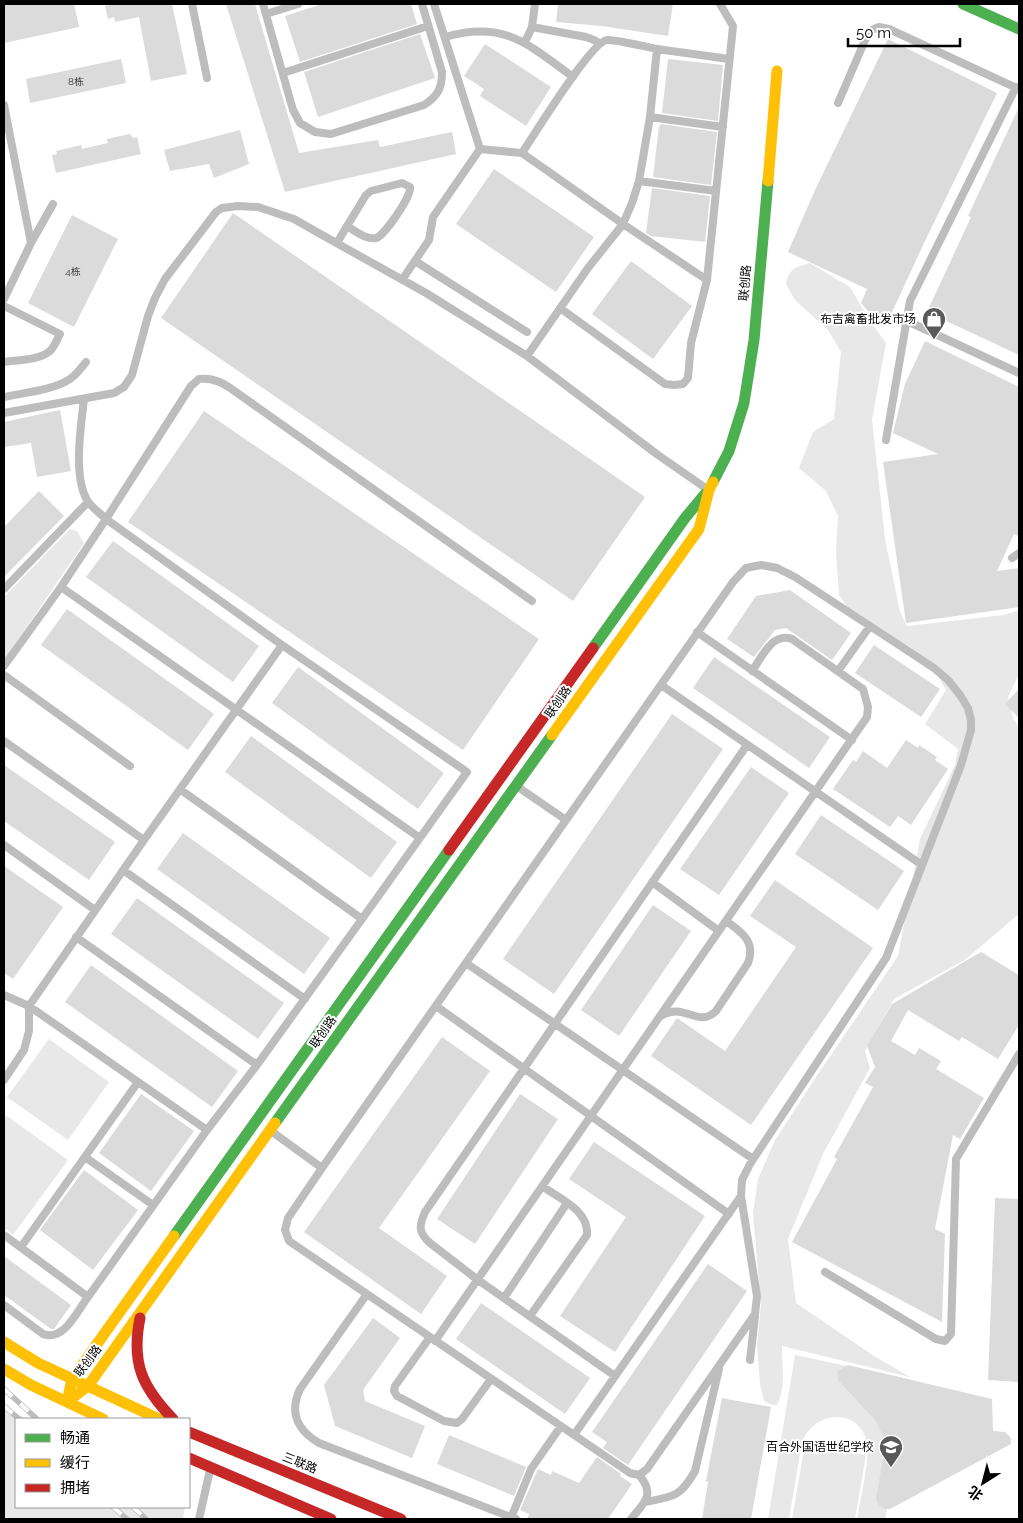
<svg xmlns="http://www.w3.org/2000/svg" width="1023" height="1523" font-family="Raleway,'Noto Sans SC',sans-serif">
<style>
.green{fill:#e8e8e8}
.building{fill:#dbdbdb}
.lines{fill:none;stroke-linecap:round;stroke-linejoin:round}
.lane{stroke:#bdbdbd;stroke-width:8}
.fast{stroke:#4caf50;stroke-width:11}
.slow{stroke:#ffc107;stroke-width:11}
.jam{stroke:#c62828;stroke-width:11}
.rail-casing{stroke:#bdbdbd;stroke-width:5.5}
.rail{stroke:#fff;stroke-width:4;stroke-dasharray:11;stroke-linecap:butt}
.labels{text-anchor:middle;stroke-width:4;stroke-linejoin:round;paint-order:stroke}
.number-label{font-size:10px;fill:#373737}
.street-label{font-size:12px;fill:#000;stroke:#fff}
.poi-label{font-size:12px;fill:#000;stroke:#fff;text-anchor:end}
</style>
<rect width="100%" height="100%" fill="#fff"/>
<!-- green -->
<path class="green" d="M810 263 850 287 868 318 886 343 872 420 885 539 900 612 907 626 1004 615 1019 610V674L1008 697 1013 718 1019 728V914L966 959 894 999 865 1051 870 1068 823 1154 788 1239 796 1303 874 1356 910 1377 782 1346C782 1365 786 1388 777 1405H772L764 1401 760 1385 757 1345 761 1305 753 1213 758 1179 775 1140 816 1077 898 956 920 839 955 765 958 749 925 724 946 690 937 675 857 621 839 595 836 551 838 516 826 491 799 468 813 432 834 419 841 352 828 330 795 300 786 284C789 268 796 267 810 263Z
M70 529 77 531 84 543 4 660V597Z
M49 1039 109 1082 68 1140 7 1097Z
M7 1116 68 1160 13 1235 4 1228V1120Z
M795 1355 913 1380 885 1519H857C860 1501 870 1459 867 1443 860 1408 815 1409 802 1442L789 1519H768Z
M4 1407 27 1419H16V1507H185L183 1519H4Z
M805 1444 866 1455 855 1519H792Z"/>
<!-- building -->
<path class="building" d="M4 4H74L79 27 4 43Z
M115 4H172L187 74 151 81 139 17 115 22 114 17 108 19 105 6Z
M226 4H255L299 153 378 140 380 147 452 132 456 154 285 192Z
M322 4H411L417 24 300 62 285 16Z
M558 4H673L668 36 602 26 556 22Z
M420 34 435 78 318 117 304 72Z
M888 39 997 93 924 243 888 321 882 327 861 303 867 289 788 252 815 190Z
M485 44 551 87 526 126 480 96 484 89 464 76Z
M121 59 126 83 30 103 26 79Z
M668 59 723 65 718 121 662 113Z
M1019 107V355L927 312 971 217 968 216Z
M660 124 717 132 711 185 653 177 659 126 660 127Z
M240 130 249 164 214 178 209 164 170 171 164 150Z
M130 134 133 138 137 137 141 154 56 173 52 155 57 154 56 151 81 145 82 149 108 143 107 139Z
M494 169 594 237 556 292 456 224Z
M652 188 710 196 705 242 651 236 646 233Z
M233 213 645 497 573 601 161 318Z
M72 215 118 239 74 327 28 303Z
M631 261 692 306 653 359 592 314Z
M925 341 1019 387V536L1014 534 997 571 1019 568V607L906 623 883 462 938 454 893 433 905 384Z
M60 410 71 471 37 477 31 443 4 447V422Z
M204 411 539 639 463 750 128 522Z
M39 491 64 516 4 577V527Z
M113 541 259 646 233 682 86 577Z
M790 590 851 633 832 660 786 628 775 630 754 657 727 639 756 596Z
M67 609 214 714 188 750 41 645Z
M874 645 940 689 921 717 855 673Z
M714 657 830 737 809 768 693 688Z
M298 667 444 773 418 809 272 703Z
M1019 689V718L1005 704Z
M672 714 723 749 554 994 503 959Z
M251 736 397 842 371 878 225 772Z
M906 740 918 748 919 745 937 757 935 760 948 769 911 825 898 816 890 827 833 789 853 760 856 762 863 751 887 768Z
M4 765 115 842 89 880 4 821Z
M751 767 789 793 719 895 680 869Z
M821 815 904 871 878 910 795 854Z
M183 833 330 938 304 974 157 869Z
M4 866 63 907 13 979 4 973Z
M775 880 873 948 751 1125 651 1056 677 1018 725 1051 796 947 750 916Z
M137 898 284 1003 258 1039 111 934Z
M653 905 691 931 619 1036 581 1010Z
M981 952 1019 975V1025L998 1059 962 1037 959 1041 908 1010 891 1041 915 1055 919 1048 941 1061 936 1069 984 1098 960 1139 953 1135 935 1229 945 1234 942 1322 792 1242 837 1159 834 1157 873 1087 865 1083 875 1067 867 1046 892 1004Z
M91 965 238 1071 212 1107 65 1002Z
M442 1037 490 1071 379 1228 447 1276 421 1314 304 1232Z
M141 1094 194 1131 151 1191 99 1153Z
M520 1094 558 1119 475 1244 437 1219Z
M594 1142 705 1216 615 1352 560 1316 626 1217 569 1179Z
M84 1170 138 1210 93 1270 40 1230Z
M995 1198 1019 1199V1382L988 1380Z
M4 1256 71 1305 54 1329H51L4 1295Z
M708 1264 747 1291 628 1465 603 1448 607 1442 592 1432Z
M481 1303 590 1378 565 1414 456 1339Z
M373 1318 400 1338 363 1390 365 1401 425 1426 412 1458 335 1426 324 1385Z
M848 1365 992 1399 993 1431 1005 1432 1011 1438V1444L890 1509H885L878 1504 876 1499 884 1453V1438L876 1421 838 1380 837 1373 839 1370Z
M722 1398 771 1407 751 1519H702L708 1482 706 1481Z
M449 1435 526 1467 514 1496 437 1464Z
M597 1457 621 1474 620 1476 632 1484 608 1519H527L529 1514 520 1510 538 1469 551 1475 552 1471 579 1483Z"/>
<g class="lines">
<!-- lane -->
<path class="lane" d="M192 4 207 78
M263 4 293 110 300 123 315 132 331 134 424 105C438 96 442 88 442 72L422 4
M266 14 298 4
M532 27 586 37 594 40 599 43
M445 37C504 20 528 44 573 77
M525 42 532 27 535 4
M657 49 729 59
M283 73 428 26
M838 103 866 38 872 30 879 27 889 29 1019 89
M4 105 31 243 4 299
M650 117 723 127
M480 149 522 153C534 135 591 42 607 40 615 39 646 47 657 49L650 117 639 181 632 203 623 224 588 268 527 356
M522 153 623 224 707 280
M639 181 716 191
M31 243 53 204
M337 243 347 226C355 231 366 240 376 238 384 236 412 196 410 187L402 183 371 191 366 195 347 226
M415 261 527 332
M402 280 429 240 433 217 480 149 434 4
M4 306 60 334C57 339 55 346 50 351 40 360 17 360 4 362
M560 308 665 384 674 385 683 384 688 378 691 343 707 280 733 26 720 4
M905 320 1019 373
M4 397C23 393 54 390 70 379 77 374 81 368 86 362
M4 413 114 393 124 387 132 375 148 316 155 298 165 279 216 212 222 208 238 206 258 207 294 219 315 231 426 293 527 356 658 455 707 489
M886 440 910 301 1016 87
M1012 558 1019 553
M761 565 777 568 795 577 934 668 948 680 960 695 968 708 971 720V730L961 765 886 958 750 1164 742 1180 741 1196 757 1296 755 1314 647 1469 639 1475 630 1473 289 1241 285 1230 288 1218 322 1168 733 582 746 568Z
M61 587 420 838
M4 589 88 502
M697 632 852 740
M282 645 467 772 362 919
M4 666 61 587 106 519C101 514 94 509 89 503 72 480 81 426 84 399
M838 671 870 626
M4 675 130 766
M661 685 922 865
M4 741 144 840 282 645 106 519 191 386 199 379C213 378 222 382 233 390L532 601
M518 787 566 820
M4 845 95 910
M123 870 305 999
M652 882 719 931
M76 937 257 1065
M466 963 753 1159
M4 995 29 1006 144 840
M29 1006 207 1130 257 1065 362 919 181 790
M436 1006 729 1214
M661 1016C684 1001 698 1029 716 1011L748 963C756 942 742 932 726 921
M4 1080 24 1050 29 1031V1006
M271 1131 322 1168
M85 1157 153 1205
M4 1235 88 1297 207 1130
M21 1247 138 1082
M825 1272 936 1339 945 1341 951 1334 956 1159 1019 1054
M367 1294 300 1389C289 1413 297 1430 319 1443L516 1519
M504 1298 567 1203
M4 1305 43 1334C64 1342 77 1311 88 1297
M530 1316 587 1235C589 1210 560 1199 542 1186
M430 1337 395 1386 394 1391 397 1396 444 1421 457 1423 462 1419 491 1379
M435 1341 867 717 868 707 863 689 792 639C772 632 762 657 752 671
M750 1360 755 1316
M615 1376 478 1280 430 1243C418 1232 419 1226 425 1212L747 745
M574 1435 741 1196
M645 1502C672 1497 681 1497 695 1471L719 1369
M511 1518 531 1469 561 1426
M199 1519 210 1470
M631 1519C644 1503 656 1494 639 1475"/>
<!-- fast -->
<path class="fast" d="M963 4 1019 29
M713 482 729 451 744 403 754 340 768 181
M593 648 685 518 705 494
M275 1123 552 735
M174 1236 449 850"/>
<!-- slow -->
<path class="slow" d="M768 181 777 71
M552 735 699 529 709 490 713 482
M4 1342 38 1363 159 1419
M4 1369 31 1385 103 1419
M67 1402 88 1386 275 1123
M67 1402 72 1379 174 1236"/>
<!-- jam -->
<path class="jam" d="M449 850 593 648
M140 1318C131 1363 142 1387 173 1419
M189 1432 401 1519
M189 1458 331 1519"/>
<!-- rail casing -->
<g class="rail-casing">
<path id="rail" d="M4 1389 37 1419
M4 1406 19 1419
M113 1507 127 1519
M133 1507 146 1519"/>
</g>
<!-- rail -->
<use href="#rail" class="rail"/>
</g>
<!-- icons -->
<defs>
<g id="shop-pin" transform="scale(1.25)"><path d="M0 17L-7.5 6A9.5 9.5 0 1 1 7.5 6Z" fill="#595959" stroke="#fff"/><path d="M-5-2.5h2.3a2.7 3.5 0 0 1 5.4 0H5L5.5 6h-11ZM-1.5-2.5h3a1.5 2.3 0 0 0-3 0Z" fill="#fff"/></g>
<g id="school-pin" transform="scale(1.25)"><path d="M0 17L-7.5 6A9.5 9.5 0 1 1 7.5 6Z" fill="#595959" stroke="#fff"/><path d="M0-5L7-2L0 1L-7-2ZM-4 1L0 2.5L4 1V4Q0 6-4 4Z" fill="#fff"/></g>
</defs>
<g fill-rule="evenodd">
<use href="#shop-pin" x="934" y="319"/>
<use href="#school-pin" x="891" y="1447"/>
</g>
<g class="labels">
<!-- number labels -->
<g class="number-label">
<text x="76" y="85">8栋</text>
<text x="73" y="275">4栋</text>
</g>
<!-- street labels -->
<g class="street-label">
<text transform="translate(745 283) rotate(-85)" y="4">联创路</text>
<text transform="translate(558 702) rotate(-55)" y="4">联创路</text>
<text transform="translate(323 1032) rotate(-55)" y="4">联创路</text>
<text transform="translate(88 1361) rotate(-53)" y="4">联创路</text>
<text transform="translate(300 1463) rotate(22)" y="4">三联路</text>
</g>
<!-- poi labels -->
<g class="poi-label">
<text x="916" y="323">布吉禽畜批发市场</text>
<text x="874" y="1451">百合外国语世纪学校</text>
</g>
</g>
<!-- border -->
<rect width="1023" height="1523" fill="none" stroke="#000000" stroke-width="10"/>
<!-- legend -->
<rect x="15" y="1418" width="175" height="90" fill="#ffffff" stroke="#999999"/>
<rect x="25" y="1434" width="25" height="8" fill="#4caf50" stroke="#999999"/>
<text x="60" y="1443" font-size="15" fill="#000000">畅通</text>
<rect x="25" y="1459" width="25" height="8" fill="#ffc107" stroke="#999999"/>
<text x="60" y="1468" font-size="15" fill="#000000">缓行</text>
<rect x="25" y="1484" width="25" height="8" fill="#c62828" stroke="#999999"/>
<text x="60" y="1493" font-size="15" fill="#000000">拥堵</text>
<!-- north arrow -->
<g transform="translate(983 1483) rotate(216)" stroke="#ffffff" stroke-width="4" paint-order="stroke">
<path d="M0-4L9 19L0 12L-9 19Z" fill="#000000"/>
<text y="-8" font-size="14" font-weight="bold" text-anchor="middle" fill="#000000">北</text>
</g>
<!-- scale -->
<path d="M848 38v8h112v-8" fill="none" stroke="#000000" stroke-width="2.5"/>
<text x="856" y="38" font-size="15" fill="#000000" stroke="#ffffff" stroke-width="4" paint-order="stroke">50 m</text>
</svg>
